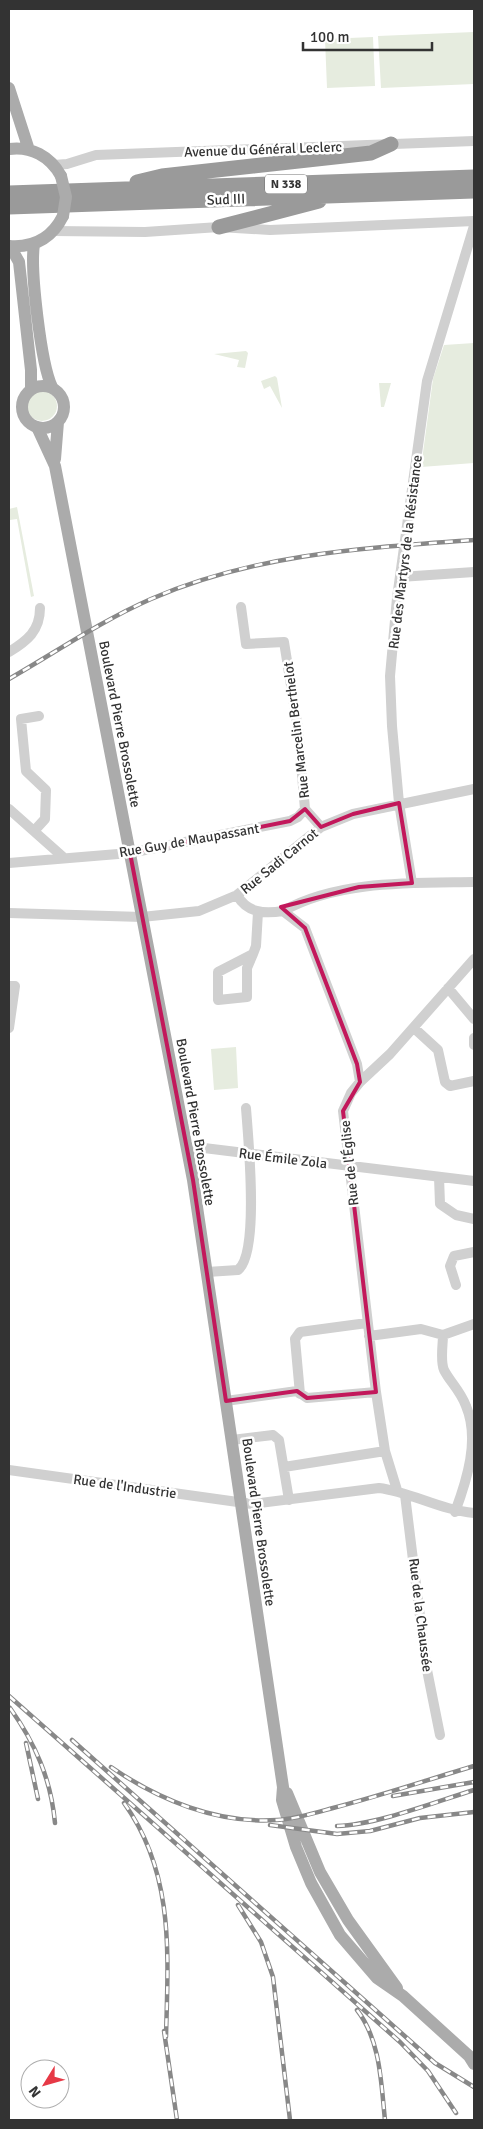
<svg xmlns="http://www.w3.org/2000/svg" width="483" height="2129" font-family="Signika,sans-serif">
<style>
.green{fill:#e6ecdf}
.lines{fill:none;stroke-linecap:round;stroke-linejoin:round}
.minor{stroke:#d0d0d0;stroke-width:10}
.major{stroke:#ababab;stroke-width:12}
.highway{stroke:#9a9a9a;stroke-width:15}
.rail-casing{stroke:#888;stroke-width:4.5}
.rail{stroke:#fff;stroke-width:2.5;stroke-dasharray:8;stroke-linecap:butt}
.major-bridge{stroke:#ababab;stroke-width:12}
.marked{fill:none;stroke:#c2185b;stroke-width:4;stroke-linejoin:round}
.labels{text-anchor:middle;stroke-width:5;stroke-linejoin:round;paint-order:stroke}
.shield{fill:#fff;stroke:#707070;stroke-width:1}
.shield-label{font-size:12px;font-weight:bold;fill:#333}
.street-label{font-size:14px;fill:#333;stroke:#fff}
</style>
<rect width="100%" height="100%" fill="#fff"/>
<!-- green -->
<path class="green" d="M474 32V84L381 88 378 36Z
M373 37 375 86 327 88 325 39Z
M474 343V463L421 467 433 379 444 345Z
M246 351 248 353 245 368 237 367 239 360 214 354Z
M275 376 277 378 282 408 270 386 264 389 261 381Z
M379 383H391L384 407H381Z
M27 406a15 15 0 1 1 30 0a15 15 0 1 1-30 0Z
M17 507 34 596 31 597 17 519 10 520 9 509Z
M236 1047 238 1088 214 1090 211 1049Z"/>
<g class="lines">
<!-- minor -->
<path class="minor" d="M54 165 67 164 96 155 474 141
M53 231 145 232 219 227 270 230 474 221
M400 577 474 572
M241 607 246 644 284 642 298 729 305 809 321 827
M9 652C27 641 40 631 40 608
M9 809 63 857
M34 831 45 819 46 790 26 771 21 719 39 716
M9 863 130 853 290 821 298 817 305 809
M412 883 399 803 392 726 390 676 397 598 427 381 474 226
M237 895C247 913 264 914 283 911L305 928 357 1064 360 1082 351 1093 343 1111 376 1392 385 1451 397 1490
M283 911C338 880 413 883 474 882
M9 913 142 917 199 911 237 895 321 827 353 814 474 789
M253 954 247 968V997L218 1000V972L253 954 256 946 258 912
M9 986H15L9 1028
M448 988 474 1019
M414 1028 438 1050 445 1082 450 1086 474 1081
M474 1038V1045
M360 1082 390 1054 474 959
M187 1149 204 1148 474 1181
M439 1177 440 1204 456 1215 474 1219
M207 1272 238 1270C260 1253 248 1137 246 1108
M456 1285 450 1266 454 1256 474 1252
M443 1335C443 1344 440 1361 444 1370 450 1382 460 1390 466 1406 480 1439 467 1480 455 1512
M369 1336 421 1329 443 1335 474 1324
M300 1394 295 1339 300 1332 367 1323
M226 1401 297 1391 307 1398 376 1392
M232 1440 273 1435 279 1440 289 1500
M284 1467 385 1451
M9 1470 252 1504 379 1488C411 1492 440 1510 474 1513
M405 1495 426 1665 440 1735"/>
<!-- major -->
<path class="major" d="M9 88 29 150
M9 149C31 146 50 156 61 176
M34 244C30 270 41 364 52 387
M9 246C34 248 52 238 63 216
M10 246 19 262 31 370V389
M22 407a21 21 0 1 1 42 0a21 21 0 1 1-42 0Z
M37 427 55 466 193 1180 283 1787 282 1800 296 1847 311 1883 340 1935 377 1978 403 1996 469 2056 474 2064
M55 459 58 422
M287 1793 320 1872 348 1920 397 1988"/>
<!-- highway -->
<path class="highway" d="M137 182 162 176 371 153 391 144
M9 193 474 177
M9 207 474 191
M219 227 319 201"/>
<!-- rail casing -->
<g class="rail-casing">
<path id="rail" d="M9 679C56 652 101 621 151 599 254 554 363 548 474 540
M9 1696 400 2042 428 2071 456 2113
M10 1708C35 1743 51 1779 55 1823
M72 1740 435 2063 474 2087
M26 1743 38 1799
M111 1767C159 1800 217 1824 277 1820 296 1819 315 1813 333 1808 380 1796 427 1780 474 1766
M393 1796 474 1782
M124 1803C175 1874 168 1955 166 2037
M270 1825 337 1834 370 1831 420 1818 474 1812
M337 1826C376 1825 435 1802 474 1790
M238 1905 261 1942 273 1977 290 2120
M357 2010C381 2041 381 2084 385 2120
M164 2031 177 2120"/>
</g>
<!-- rail -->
<use href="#rail" class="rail"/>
<!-- major-bridge -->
<path class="major-bridge" d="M61 176 66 197 63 216"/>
</g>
<!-- marked area -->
<path class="marked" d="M399 803 412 883 359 887 281 907 305 928 357 1064 360 1082 343 1111 376 1392 307 1398 297 1391 226 1401 193 1180 130 853 290 821 305 809 321 827 353 814Z"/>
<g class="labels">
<!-- shield labels -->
<rect class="shield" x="265" y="174.5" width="42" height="19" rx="4"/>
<g class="shield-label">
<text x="286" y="188">N 338</text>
</g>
<!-- street labels -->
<g class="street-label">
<text transform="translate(263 149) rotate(-2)" y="5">Avenue du Général Leclerc</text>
<text transform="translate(226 199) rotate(-2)" y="5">Sud III</text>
<text transform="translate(405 552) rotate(-83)" y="5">Rue des Martyrs de la Résistance</text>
<text transform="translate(120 724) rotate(79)" y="5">Boulevard Pierre Brossolette</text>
<text transform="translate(296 730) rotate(-97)" y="5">Rue Marcelin Berthelot</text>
<text transform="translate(189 840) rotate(-10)" y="5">Rue Guy de Maupassant</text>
<text transform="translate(279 861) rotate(-39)" y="5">Rue Sadi Carnot</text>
<text transform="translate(196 1122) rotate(80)" y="5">Boulevard Pierre Brossolette</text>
<text transform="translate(283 1158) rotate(7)" y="5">Rue Émile Zola</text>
<text transform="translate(349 1163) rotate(-96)" y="5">Rue de l'Église</text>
<text transform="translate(125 1486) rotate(8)" y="5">Rue de l'Industrie</text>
<text transform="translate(259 1522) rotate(82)" y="5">Boulevard Pierre Brossolette</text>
<text transform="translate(421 1615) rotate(83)" y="5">Rue de la Chaussée</text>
</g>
</g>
<!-- border -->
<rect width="483" height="2129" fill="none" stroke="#333333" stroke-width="20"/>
<!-- north arrow -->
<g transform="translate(45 2084) rotate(233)"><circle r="24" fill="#ffffff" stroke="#adadad"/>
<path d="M0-4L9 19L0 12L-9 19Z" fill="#e63946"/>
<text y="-8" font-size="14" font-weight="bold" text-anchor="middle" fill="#333333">N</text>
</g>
<!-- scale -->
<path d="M303 42v8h129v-8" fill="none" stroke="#333333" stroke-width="2.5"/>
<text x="310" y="42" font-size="15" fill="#333333" stroke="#ffffff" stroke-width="4" paint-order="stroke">100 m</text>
</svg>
